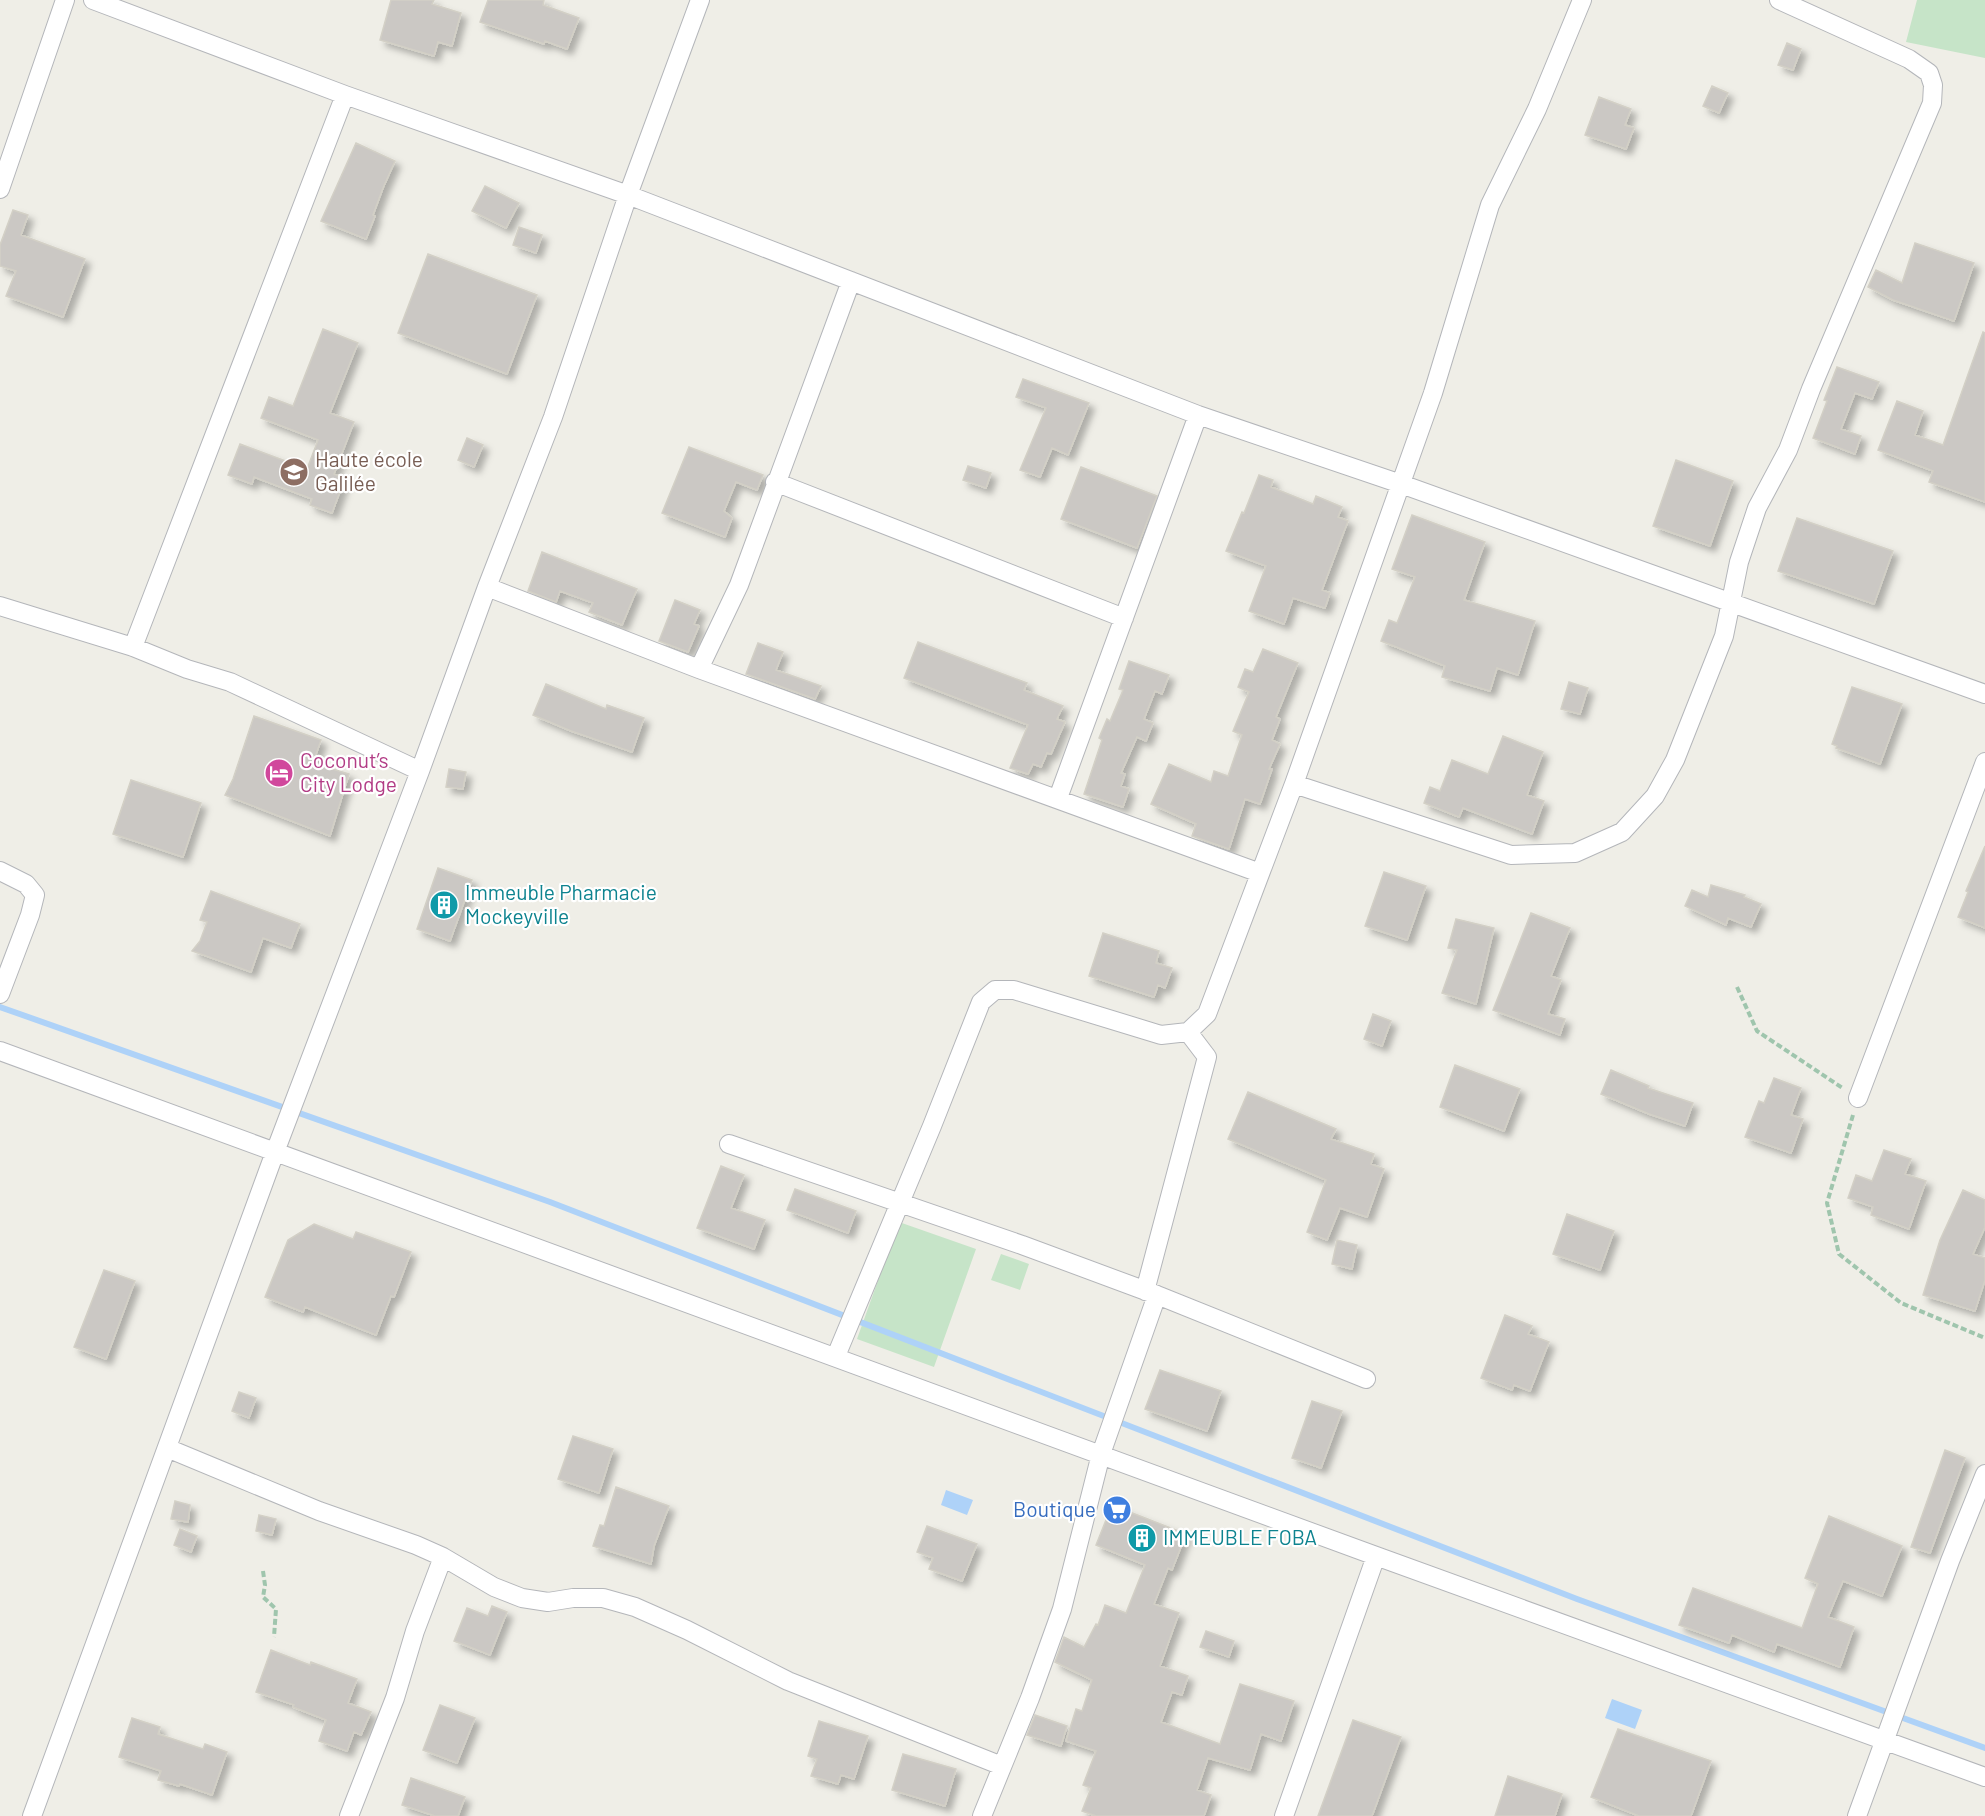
<svg xmlns="http://www.w3.org/2000/svg" width="1985" height="1816" font-family="Barlow,sans-serif">
<style>
.green{fill:#c6e4c8}
.water{fill:#aed2f8}
.lines{fill:none;stroke-linecap:round;stroke-linejoin:round}
.stream{stroke:#aed2f8;stroke-width:6}
.building{fill:#cbc8c4;stroke:#d3d0c6;stroke-width:1.5;filter:url(#shadow)}
.minor-casing{stroke:#b4b6ba;stroke-width:20}
.path{stroke:#9fc5ad;stroke-width:4;stroke-dasharray:6 3;stroke-linecap:butt}
.minor{stroke:#fff;stroke-width:18}
.labels{text-anchor:middle;stroke-width:4.5;stroke-linejoin:round;paint-order:stroke}
.education-label{font-size:21px;fill:#785e54;stroke:#fff;text-anchor:start}
.hotel-label{font-size:21px;fill:#b23c85;stroke:#fff;text-anchor:start}
.culture-label{font-size:21px;fill:#0d838f;stroke:#fff;text-anchor:start}
.shop-label{font-size:21px;fill:#366cbe;stroke:#fff;text-anchor:end}
</style>
<defs>
<filter id="shadow"><feDropShadow dx="5.5" dy="5.5" stdDeviation="3" flood-color="#0004"/></filter>
</defs>
<rect width="100%" height="100%" fill="#efeee7"/>
<!-- green -->
<path class="green" d="M1917 0H1985V58L1906 42Z
M899 1222 976 1249 934 1367 857 1339Z
M1001 1254 1029 1264 1020 1290 991 1280Z"/>
<!-- water -->
<path class="water" d="M946 1490 973 1500 967 1515 941 1505Z
M1612 1699 1642 1710 1635 1729 1605 1718Z"/>
<g class="lines">
<!-- stream -->
<path class="stream" d="M0 1007 550 1202 1577 1599 1985 1748"/>
</g>
<!-- building -->
<path class="building" d="M391 0H434L432 4 461 13 452 46 438 42 434 56 380 40Z
M488 0H544L543 5 579 18 567 49 545 41 544 44 480 22Z
M1787 43 1801 49 1793 70 1778 65Z
M1712 86 1728 93 1719 113 1703 106Z
M1599 97 1631 109 1625 125 1634 128 1626 149 1585 135Z
M356 143 395 161 383 188 373 215 375 216 366 239 321 221Z
M485 186 519 203 506 228 472 211Z
M13 210 28 215 21 235 85 259 63 317 6 296 16 271 0 266V245Z
M519 227 542 235 536 253 513 245Z
M1915 243 1974 263 1954 321 1893 300 1868 287 1876 270 1902 283Z
M428 254 537 295 507 374 398 333Z
M323 329 358 343 330 413 354 422 334 474 345 478 332 513 310 505 312 499 254 477 252 484 228 475 240 444 307 469 318 440 261 418 269 397 293 406Z
M1983 332 1985 333V502L1929 482 1933 471 1878 450 1897 401 1923 411 1915 435 1943 445Z
M1837 367 1879 382 1872 399 1855 393 1841 429 1861 436 1855 454 1813 438 1827 401 1824 400Z
M1023 379 1089 403 1068 455 1052 448 1040 477 1020 470 1046 408 1016 397Z
M467 438 483 445 474 467 458 460Z
M689 447 763 475 757 490 736 482 724 511 732 518 725 537 662 513Z
M1676 460 1733 481 1710 546 1653 526Z
M968 466 991 473 986 488 963 480Z
M1081 467 1157 496 1137 548 1061 519Z
M1259 475 1273 480 1271 487 1313 504 1316 496 1342 507 1338 517 1348 521 1322 590 1330 593 1325 608 1293 598 1284 624 1249 611 1266 566 1226 551 1242 512 1244 513Z
M1412 515 1485 542 1464 600 1535 621 1518 675 1497 668 1490 691 1442 677 1445 666 1381 641 1389 620 1397 623 1415 577 1392 569Z
M1797 518 1893 551 1874 604 1778 571Z
M542 552 637 589 622 625 589 612 593 603 560 591 556 602 528 591Z
M675 600 700 610 694 624 699 626 688 652 659 641Z
M918 642 1027 683 1024 690 1063 706 1057 719 1065 722 1051 754 1047 753 1041 767 1033 764 1028 774 1010 768 1028 725 904 678Z
M758 643 783 652 776 670 821 686 815 699 746 674Z
M1263 649 1298 663 1276 717 1280 719 1272 740 1280 744 1269 769H1272L1260 804 1245 799 1229 849 1192 836 1196 824 1151 804 1169 764 1211 782 1214 771 1228 776 1242 735 1233 731 1249 692 1238 687 1245 669 1253 672Z
M1129 661 1169 675 1162 694 1155 691 1144 719 1153 723 1146 741 1137 737 1121 773 1125 774 1121 786 1129 789 1123 807 1084 794 1102 740 1099 738 1107 719 1110 721 1123 690 1119 689Z
M1569 682 1588 688 1580 714 1561 709Z
M546 684 606 709 607 705 644 718 632 752 571 731 533 715Z
M1852 687 1902 704 1880 764 1836 748 1837 746 1832 744Z
M254 716 321 740 313 763 349 774 330 836 225 795 233 779Z
M1503 736 1543 752 1527 795 1544 801 1532 834 1463 808 1459 817 1424 803 1430 787 1440 791 1452 760 1488 774Z
M449 769 466 772 463 789 446 787Z
M131 780 201 803 183 857 113 834Z
M1985 846V928L1958 917 1968 892 1966 891Z
M438 868 472 880 450 941 417 929Z
M1384 872 1426 886 1407 940 1365 926Z
M1711 885 1745 895 1744 897 1761 904 1751 927 1728 918 1726 925 1685 906 1692 890 1708 897Z
M211 891 300 924 291 948 263 938 251 972 192 951 200 941 207 922 200 920Z
M1531 913 1570 928 1551 976 1561 980 1548 1014 1565 1019 1560 1035 1493 1010Z
M1456 919 1494 928 1476 1004 1442 993 1457 950 1448 948Z
M1103 933 1159 951 1156 963 1172 968 1165 988 1158 985 1154 997 1089 976Z
M1373 1014 1391 1021 1382 1046 1364 1039Z
M1455 1065 1520 1089 1504 1131 1440 1107Z
M1611 1070 1649 1086 1648 1088 1693 1103 1685 1126 1649 1114 1601 1094Z
M1774 1078 1801 1088 1791 1115 1803 1119 1791 1153 1745 1137 1759 1101 1764 1103Z
M1248 1092 1336 1129 1331 1139 1374 1154 1371 1164 1384 1169 1367 1217 1340 1208 1327 1240 1307 1232 1326 1180 1228 1139Z
M1884 1150 1911 1159 1905 1174 1926 1181 1909 1229 1871 1215 1873 1207 1848 1198 1856 1175 1872 1181Z
M721 1166 744 1175 731 1208 765 1220 754 1249 697 1228Z
M795 1189 856 1211 848 1233 787 1210Z
M1963 1190 1985 1200V1227L1973 1254 1985 1258V1280L1975 1311 1923 1295 1940 1240Z
M1567 1214 1614 1231 1600 1270 1553 1254Z
M314 1224 353 1239 356 1232 411 1252 394 1297 391 1296 376 1335 305 1307 303 1312 265 1297 288 1240Z
M1337 1240 1357 1245 1352 1269 1332 1264Z
M104 1270 135 1281 106 1359 74 1347Z
M1505 1315 1532 1326 1528 1334 1549 1342 1530 1391 1514 1385 1512 1390 1481 1378Z
M1160 1370 1221 1391 1207 1431 1145 1409Z
M239 1392 256 1398 249 1418 232 1411Z
M1312 1401 1342 1411 1321 1468 1292 1458Z
M573 1436 613 1449 599 1493 558 1479Z
M1945 1450 1965 1458 1930 1553 1911 1547Z
M616 1487 669 1506 654 1546 651 1564 593 1546 600 1525 604 1526Z
M175 1501 190 1505 188 1522 171 1519Z
M1112 1505 1186 1534 1172 1570 1168 1568 1154 1604 1179 1613 1160 1666 1188 1676 1182 1695 1172 1692 1161 1722 1220 1744 1240 1684 1294 1701 1281 1741 1261 1734 1250 1770 1208 1758 1197 1790 1211 1795 1204 1816H1096L1082 1811 1091 1788 1083 1785 1096 1751 1066 1741 1076 1709 1082 1711 1092 1680 1055 1662 1064 1637 1084 1647 1096 1624 1098 1625 1105 1605 1126 1613 1145 1565 1096 1545Z
M259 1515 276 1519 272 1535 256 1531Z
M1829 1516 1902 1546 1882 1596 1843 1581 1828 1617 1854 1627 1840 1667 1777 1644 1774 1652 1732 1635 1729 1643 1679 1625 1693 1588 1802 1628 1818 1584 1805 1578Z
M927 1526 977 1544 962 1581 929 1569 933 1558 917 1552Z
M180 1529 197 1536 191 1552 174 1545Z
M492 1606 507 1612 490 1655 454 1641 467 1608 488 1616Z
M1206 1631 1234 1641 1229 1657 1200 1647Z
M271 1650 310 1665 311 1662 357 1679 348 1703 371 1712 361 1735 354 1732 347 1751 319 1741 326 1720 293 1707 294 1705 256 1692Z
M440 1705 475 1718 457 1763 423 1750Z
M1035 1715 1067 1726 1061 1746 1027 1735Z
M132 1718 160 1727 158 1734 203 1749 205 1744 227 1752 212 1795 180 1784 179 1786 158 1780 161 1771 119 1757Z
M1353 1720 1401 1737 1372 1816H1318Z
M819 1721 868 1736 854 1779 841 1775 838 1784 811 1776 817 1759 808 1756Z
M1618 1729 1711 1761 1691 1816H1639L1591 1797Z
M903 1754 956 1769 945 1806 892 1790Z
M1508 1776 1562 1794 1555 1816H1495Z
M411 1778 465 1797 458 1816H435L402 1805Z"/>
<g class="lines">
<!-- minor casing -->
<g class="minor-casing">
<path id="minor" d="M93 0 345 95 628 195 1198 415 1401 484 1985 694
M0 189 65 0
M775 482 1124 618
M487 587 699 669 1260 873
M0 606 133 647 187 669 230 682 420 771
M133 647 345 95
M699 669 739 585 851 281
M1294 784 1511 855 1575 853 1622 832 1655 796 1675 760 1724 636 1739 562 1757 508 1788 450 1811 389 1932 103 1933 85 1929 73 1909 59 1779 0
M1058 798 1198 415
M0 871 26 884 35 895 30 915 0 994
M0 1051 1376 1556 1985 1777
M1858 1098 1985 762
M729 1144 1022 1245 1157 1295 1366 1379
M1145 1291 1207 1057 1188 1032
M836 1356 932 1126 981 1002 995 990H1014L1161 1035 1188 1032 1207 1014 1294 784 1433 393 1490 205 1537 109 1582 0
M167 1448 319 1511 416 1545 443 1557 415 1631 395 1698 349 1816
M443 1557 494 1587 522 1598 548 1602 573 1598H603L635 1607 687 1630 788 1681 1002 1766
M32 1816 275 1152 420 771 487 587 553 417 628 195 700 0
M982 1816 1030 1698 1062 1609 1101 1454 1157 1295
M1284 1816 1376 1556
M1857 1816 1950 1561 1985 1474"/>
</g>
<!-- path -->
<path class="path" d="M1737 987 1757 1031 1844 1089
M1853 1115 1827 1203 1839 1254 1901 1303 1985 1338
M263 1571 265 1585 263 1597 276 1609 274 1637"/>
<!-- minor -->
<use href="#minor" class="minor"/>
</g>
<!-- icons -->
<defs>
<g id="school-disc" transform="scale(1.5)"><circle r="9.5" fill="#8d6e63" stroke="#fff"/><path d="M0-5L7-2L0 1L-7-2ZM-4 1L0 2.5L4 1V4Q0 6-4 4Z" fill="#fff"/></g>
<g id="hotel-disc" transform="scale(1.5)"><circle r="9.5" fill="#d1479c" stroke="#fff"/><path d="M-6-4.5h1.5V1H6V5H4.5V3h-9V5H-6ZM-4 0a1.8 1.8 0 1 1 3.6 0ZM.5 0V-2.5h3Q6-2.5 6 0Z" fill="#fff"/></g>
<g id="building-disc" transform="scale(1.5)"><circle r="9.5" fill="#0f9aa8" stroke="#fff"/><path d="M-4-6H4V6H1V3H-1V6H-4ZM-2.5-4.3h1.7v1.8h-1.7ZM.8-4.3h1.7v1.8H.8ZM-2.5-1h1.7V.8h-1.7ZM.8-1h1.7V.8H.8Z" fill="#fff"/></g>
<g id="supermarket-disc" transform="scale(1.5)"><circle r="9.5" fill="#3f7fe0" stroke="#fff"/><path d="M-6-5.5h2.5l.6 2H6L4.5 2H-2.5L-4.4-4H-6ZM-1.5 3.2a1.3 1.3 0 1 0 .1 0ZM3 3.2a1.3 1.3 0 1 0 .1 0Z" fill="#fff"/></g>
</defs>
<g fill-rule="evenodd">
<use href="#school-disc" x="294" y="472"/>
<use href="#hotel-disc" x="279" y="773"/>
<use href="#building-disc" x="444" y="905"/>
<use href="#supermarket-disc" x="1117" y="1510"/>
<use href="#building-disc" x="1142" y="1538"/>
</g>
<g class="labels">
<!-- education labels -->
<g class="education-label">
<text x="315" y="467">Haute école<tspan x="315" dy="24">Galilée</tspan></text>
</g>
<!-- hotel labels -->
<g class="hotel-label">
<text x="300" y="768">Coconut’s<tspan x="300" dy="24">City Lodge</tspan></text>
</g>
<!-- culture labels -->
<g class="culture-label">
<text x="465" y="900">Immeuble Pharmacie<tspan x="465" dy="24">Mockeyville</tspan></text>
<text x="1163" y="1545">IMMEUBLE FOBA</text>
</g>
<!-- shop labels -->
<g class="shop-label">
<text x="1096" y="1517">Boutique</text>
</g>
</g>
</svg>
